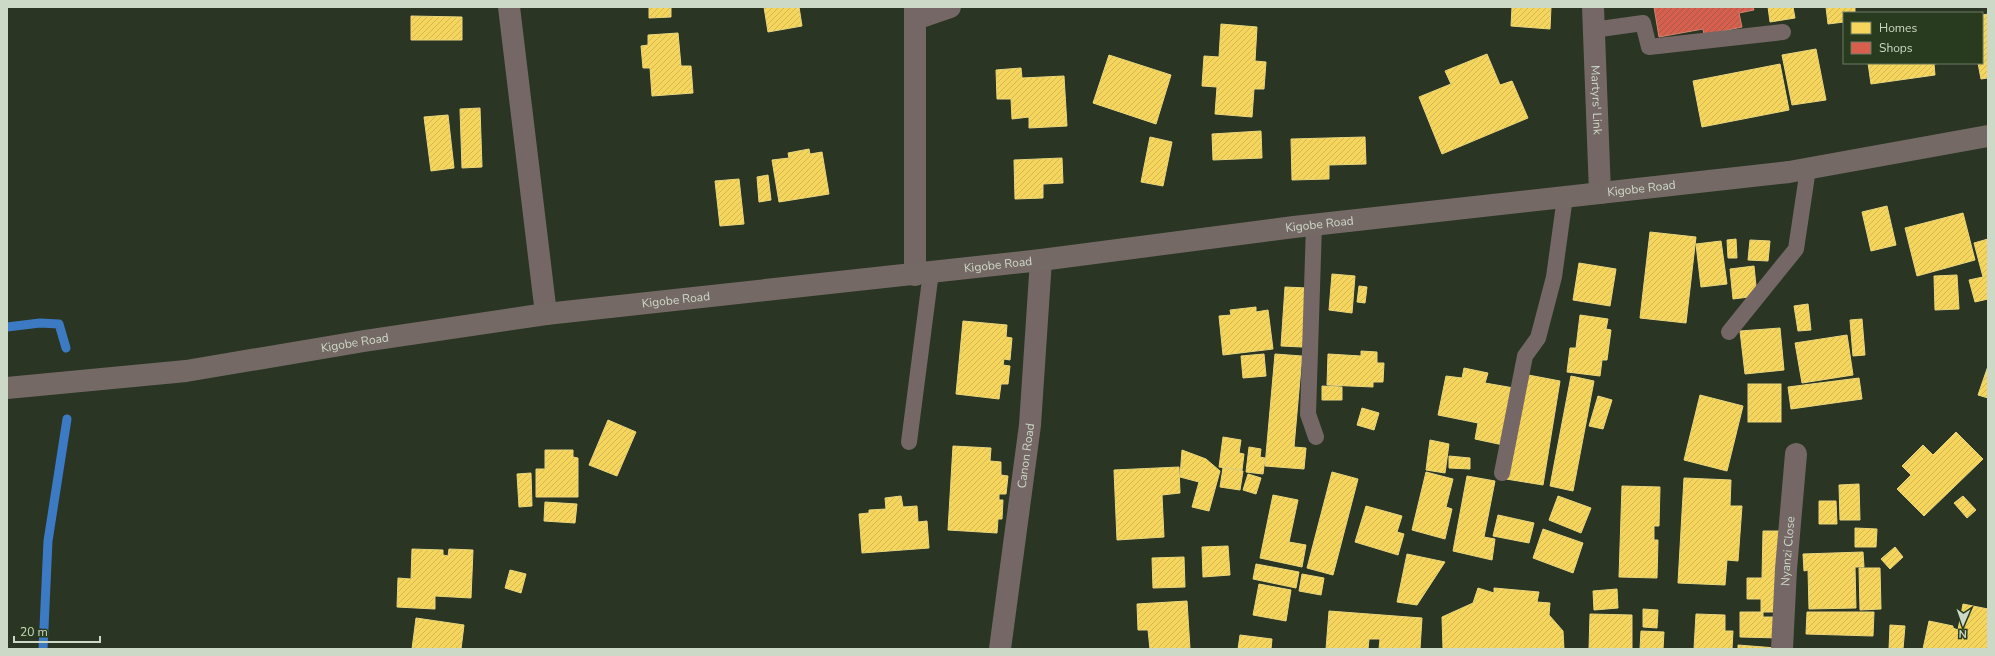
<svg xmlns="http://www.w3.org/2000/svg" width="1995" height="656" font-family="'Nunito Sans',sans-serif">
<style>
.homes{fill:url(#homes-hatch);stroke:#ead67c}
.shops{fill:url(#shops-hatch);stroke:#d38472}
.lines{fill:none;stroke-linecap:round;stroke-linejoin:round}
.stream{stroke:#3d7ac4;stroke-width:9}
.lane{stroke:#746765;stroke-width:16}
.street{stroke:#746765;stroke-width:22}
.secondary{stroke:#756965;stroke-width:22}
.labels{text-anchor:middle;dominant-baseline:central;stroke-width:4;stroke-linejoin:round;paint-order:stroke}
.street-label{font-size:12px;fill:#cdd9c7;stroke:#283b1e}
</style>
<defs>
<pattern id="homes-hatch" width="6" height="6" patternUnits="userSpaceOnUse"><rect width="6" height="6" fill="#f6d55c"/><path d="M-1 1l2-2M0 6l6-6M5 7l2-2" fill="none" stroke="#d1b756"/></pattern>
<pattern id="shops-hatch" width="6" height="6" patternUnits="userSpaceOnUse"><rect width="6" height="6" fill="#d6604d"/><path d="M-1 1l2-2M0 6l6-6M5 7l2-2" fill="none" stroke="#a85748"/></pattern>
</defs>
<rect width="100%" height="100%" fill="#2a3524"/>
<g class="homes">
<polygon points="649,7 671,7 671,17 649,18"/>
<polygon points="764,7 799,7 802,26 768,32"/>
<polygon points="1512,7 1551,7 1550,29 1511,26"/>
<polygon points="1768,7 1793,7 1795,18 1770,22"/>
<polygon points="1826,7 1855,7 1855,13 1844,13 1844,22 1828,24"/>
<polygon points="1988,14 1988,78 1981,79 1978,63 1982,63 1982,15"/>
<polygon points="411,16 462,17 462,40 411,40"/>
<polygon points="1221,24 1257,27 1255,61 1266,62 1264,89 1254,89 1252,117 1215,114 1217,87 1202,86 1204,56 1219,57"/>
<polygon points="678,33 681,66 691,66 693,93 652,96 650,68 643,68 641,46 648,45 648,35"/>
<polygon points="1816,49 1826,100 1792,105 1782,55"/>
<polygon points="1487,54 1500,85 1512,81 1528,118 1442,154 1419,97 1451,84 1445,71"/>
<polygon points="1109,55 1171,75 1156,124 1093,103"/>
<polygon points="1868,63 1941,63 1934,64 1935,75 1871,84"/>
<polygon points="1780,64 1789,110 1702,127 1693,81"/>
<polygon points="1021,68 1022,78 1064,76 1067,126 1029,128 1029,117 1012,119 1011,99 997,99 996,70"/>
<polygon points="480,108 482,167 462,168 460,109"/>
<polygon points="448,115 454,168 431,171 424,117"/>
<polygon points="1261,131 1262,158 1213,160 1212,134"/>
<polygon points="1150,137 1172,142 1163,186 1141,182"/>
<polygon points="1365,137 1366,164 1329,165 1329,179 1292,180 1291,139"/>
<polygon points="809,149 810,154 822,152 829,194 779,202 772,160 789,158 788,153"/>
<polygon points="1062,158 1063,183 1043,184 1043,198 1015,199 1014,160"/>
<polygon points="768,175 771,200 759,202 757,177"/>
<polygon points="739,179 744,224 720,226 715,181"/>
<polygon points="1887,206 1896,245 1871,251 1862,212"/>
<polygon points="1963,213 1975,260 1917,276 1905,228"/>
<polygon points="1650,232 1696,237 1686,323 1640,318"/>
<polygon points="1736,239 1737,258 1728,258 1727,240"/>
<polygon points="1988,239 1988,299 1975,302 1969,280 1983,277 1974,243"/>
<polygon points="1750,240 1770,241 1768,261 1748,260"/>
<polygon points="1721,241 1727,284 1701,287 1696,244"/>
<polygon points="1579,263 1616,269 1610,306 1573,300"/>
<polygon points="1754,266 1757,296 1733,299 1730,269"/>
<polygon points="1332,274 1355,276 1352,313 1329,310"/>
<polygon points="1957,275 1959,309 1935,310 1934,276"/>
<polygon points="1359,286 1367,287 1365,303 1357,302"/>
<polygon points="1285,287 1307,288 1302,347 1281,346"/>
<polygon points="1808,304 1811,330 1798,331 1794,306"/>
<polygon points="1256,307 1256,312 1268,310 1273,349 1223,355 1219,316 1231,315 1230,310"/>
<polygon points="1580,315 1608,319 1606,329 1611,330 1607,360 1602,360 1600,376 1567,372 1570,348 1576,348"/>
<polygon points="1862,319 1865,355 1853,356 1850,320"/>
<polygon points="963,321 1007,325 1006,337 1012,338 1010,360 1004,359 1003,365 1010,366 1008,384 1001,384 999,399 956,394"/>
<polygon points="1780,328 1784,370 1745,374 1740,331"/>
<polygon points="1847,335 1853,375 1802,383 1795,343"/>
<polygon points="1361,351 1377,352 1377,363 1384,363 1383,382 1373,382 1373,387 1327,385 1328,354 1361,356"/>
<polygon points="1264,354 1266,376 1243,378 1241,356"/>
<polygon points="1275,354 1302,356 1294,447 1306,448 1304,469 1265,466"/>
<polygon points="1988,366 1988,398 1978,395"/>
<polygon points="1464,368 1488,373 1485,383 1514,388 1503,445 1475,439 1478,423 1438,415 1446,376 1462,378"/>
<polygon points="1523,374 1560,381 1543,485 1506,479"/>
<polygon points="1571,376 1594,381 1573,491 1550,486"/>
<polygon points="1859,378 1862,399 1791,409 1788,387"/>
<rect x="1748" y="384" width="33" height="38"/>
<polygon points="1322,386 1342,387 1342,400 1322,400"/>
<polygon points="1700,395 1743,406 1727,471 1684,460"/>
<polygon points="1598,396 1612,400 1603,429 1589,426"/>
<polygon points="1362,408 1379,413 1374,430 1357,425"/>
<polygon points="608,420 636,432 617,476 589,465"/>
<polygon points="1956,432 1983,459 1924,516 1897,489 1911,475 1902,466 1923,445 1933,455"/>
<polygon points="1223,437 1241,440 1239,453 1244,454 1242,470 1219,467"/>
<polygon points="1430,440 1449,444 1445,473 1426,470"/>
<polygon points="953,446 991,448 990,461 1001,462 1001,475 1008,476 1006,494 999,494 999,500 1003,500 1002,519 998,519 997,533 948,530"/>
<polygon points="1249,447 1261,449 1260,457 1265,458 1263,474 1246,472"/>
<polygon points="545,450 573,450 573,457 578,458 578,497 536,497 536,469 545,469"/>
<polygon points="1182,450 1206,459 1220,471 1209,511 1192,507 1199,482 1180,477"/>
<polygon points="1449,456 1470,458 1470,469 1449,468"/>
<polygon points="1179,467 1180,493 1162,495 1164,537 1117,540 1114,470"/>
<polygon points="1223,468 1243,471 1240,490 1220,487"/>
<polygon points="1332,472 1358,479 1333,575 1307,568"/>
<polygon points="1426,472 1453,479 1446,507 1452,509 1445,539 1412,530"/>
<polygon points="531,473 532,506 519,507 517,474"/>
<polygon points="1248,474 1261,478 1256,494 1243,490"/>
<polygon points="1467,476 1495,481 1484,537 1495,539 1492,560 1453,551"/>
<polygon points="1684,478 1731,480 1730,506 1742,506 1738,561 1727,560 1725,585 1678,583"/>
<polygon points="1859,484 1860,520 1840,520 1839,485"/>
<polygon points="1622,486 1660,487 1659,526 1654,526 1654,540 1658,540 1657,578 1619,577"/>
<polygon points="1273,495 1298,500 1289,542 1306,545 1302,567 1260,558"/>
<polygon points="901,496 903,507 917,506 918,522 927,521 929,548 862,553 859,514 869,513 869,510 886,509 885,498"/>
<polygon points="1558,496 1591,508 1581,533 1549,520"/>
<polygon points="1963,496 1976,510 1967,518 1954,503"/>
<polygon points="1819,501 1836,501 1837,524 1819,524"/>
<polygon points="545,502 577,504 575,523 544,521"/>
<polygon points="1366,506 1402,516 1397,532 1404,534 1398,555 1355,542"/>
<polygon points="1498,515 1534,523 1529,543 1493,536"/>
<polygon points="1855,528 1877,529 1876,547 1855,547"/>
<polygon points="1543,529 1583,543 1573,573 1533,558"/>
<polygon points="1763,531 1782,531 1780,612 1761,612 1761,599 1747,599 1747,578 1762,578"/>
<polygon points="1228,546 1230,575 1203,577 1202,547"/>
<polygon points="1895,547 1903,557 1890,569 1881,559"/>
<polygon points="412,549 443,550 443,555 448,556 449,549 473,550 471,598 435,596 435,609 397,607 398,578 411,579"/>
<polygon points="1863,552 1864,567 1855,567 1856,608 1809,609 1808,570 1804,571 1803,554"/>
<polygon points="1407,554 1445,562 1417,605 1397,602"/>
<polygon points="1184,557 1185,587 1153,588 1152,558"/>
<polygon points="1256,564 1299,572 1296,588 1253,579"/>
<polygon points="1859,568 1880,568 1881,609 1860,610"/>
<polygon points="510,570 526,574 521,593 505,588"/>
<polygon points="1302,574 1324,578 1321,595 1299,591"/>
<polygon points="1259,584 1291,590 1286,621 1253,615"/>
<polygon points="1478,588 1494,593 1494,588 1539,592 1537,602 1550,603 1549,615 1563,631 1564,649 1443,649 1442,617 1473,603"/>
<polygon points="1617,589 1618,608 1594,610 1593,591"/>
<polygon points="1187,601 1190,649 1150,649 1148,630 1138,630 1137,604"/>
<polygon points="1963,604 1988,609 1988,649 1923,649 1929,621 1953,626 1953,628 1958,630"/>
<polygon points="1643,609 1658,610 1657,628 1643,627"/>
<polygon points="1329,611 1422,618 1420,649 1379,649 1380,639 1369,639 1368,649 1326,649"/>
<polygon points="1740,612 1763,612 1763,617 1780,617 1780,638 1740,637"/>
<polygon points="1807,612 1874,612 1873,636 1806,634"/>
<polygon points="1590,614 1632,615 1632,649 1589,649"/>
<polygon points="1696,614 1725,615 1725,631 1733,631 1732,649 1694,649"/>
<polygon points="416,618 464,625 461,649 412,649"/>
<polygon points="1890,625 1905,626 1903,649 1889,649"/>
<polygon points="1641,631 1664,632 1663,649 1640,649"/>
<polygon points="1240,635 1272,639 1271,649 1238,649"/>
<polygon points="1738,645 1776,648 1776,649 1738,649"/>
</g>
<polygon class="shops" points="1654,7 1753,7 1754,10 1739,13 1742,27 1704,35 1703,29 1659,37"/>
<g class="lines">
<g class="stream">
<polyline points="7,327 40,323 59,324 66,348"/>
<polyline points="43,649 48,541 67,419"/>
</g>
<g class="lane">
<polyline points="1593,30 1643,23 1649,47 1783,32"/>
<polyline points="1314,225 1308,414 1316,437"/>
<polyline points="1729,332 1796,249 1808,169"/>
<polyline points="909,442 931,272"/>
<polyline points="1502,473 1525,356 1538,338 1554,277 1565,197"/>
</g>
<g class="street">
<polyline points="509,7 546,314"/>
<polyline points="915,7 915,275"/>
<path id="s1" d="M1593,7L1600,193"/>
<polyline points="915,19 950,7"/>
<path id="s2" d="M1000,649L1030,425L1041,260"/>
<path id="s3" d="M1782,649L1786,569L1796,454"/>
</g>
<path class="secondary" id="s4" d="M7,388L186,371L364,341L546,314L1041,260L1294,227L1789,172L1988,136"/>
</g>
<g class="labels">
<g class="street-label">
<text stroke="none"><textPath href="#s1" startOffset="93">Martyrs' Link</textPath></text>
<text stroke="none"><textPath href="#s4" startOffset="1647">Kigobe Road</textPath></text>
<text stroke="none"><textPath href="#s4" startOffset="1323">Kigobe Road</textPath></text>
<text stroke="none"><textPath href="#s4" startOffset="999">Kigobe Road</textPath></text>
<text stroke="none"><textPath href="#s4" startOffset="675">Kigobe Road</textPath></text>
<text stroke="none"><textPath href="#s4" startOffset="351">Kigobe Road</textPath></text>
<text stroke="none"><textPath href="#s2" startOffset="195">Canon Road</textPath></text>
<text stroke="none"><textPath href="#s3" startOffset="98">Nyanzi Close</textPath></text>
</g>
</g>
<rect width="1995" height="656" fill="none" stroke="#cdd9c7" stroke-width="16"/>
<rect x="1843" y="12" width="140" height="52" fill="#283b1e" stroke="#6a7a62"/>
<rect x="1851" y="22" width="20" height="12" fill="#f6d55c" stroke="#6a7a62"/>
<text x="1879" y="32" font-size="12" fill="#cdd9c7">Homes</text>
<rect x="1851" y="42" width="20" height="12" fill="#d6604d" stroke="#6a7a62"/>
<text x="1879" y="52" font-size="12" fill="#cdd9c7">Shops</text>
<g transform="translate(1963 624) rotate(182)" stroke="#283b1e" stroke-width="3" paint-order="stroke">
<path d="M0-3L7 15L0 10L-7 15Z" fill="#cdd9c7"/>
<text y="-6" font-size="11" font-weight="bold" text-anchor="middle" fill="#cdd9c7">N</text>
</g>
<path d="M14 636v6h86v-6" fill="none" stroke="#cdd9c7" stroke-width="2"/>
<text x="20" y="636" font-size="12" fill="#cdd9c7" stroke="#283b1e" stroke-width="3" paint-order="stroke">20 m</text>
</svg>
